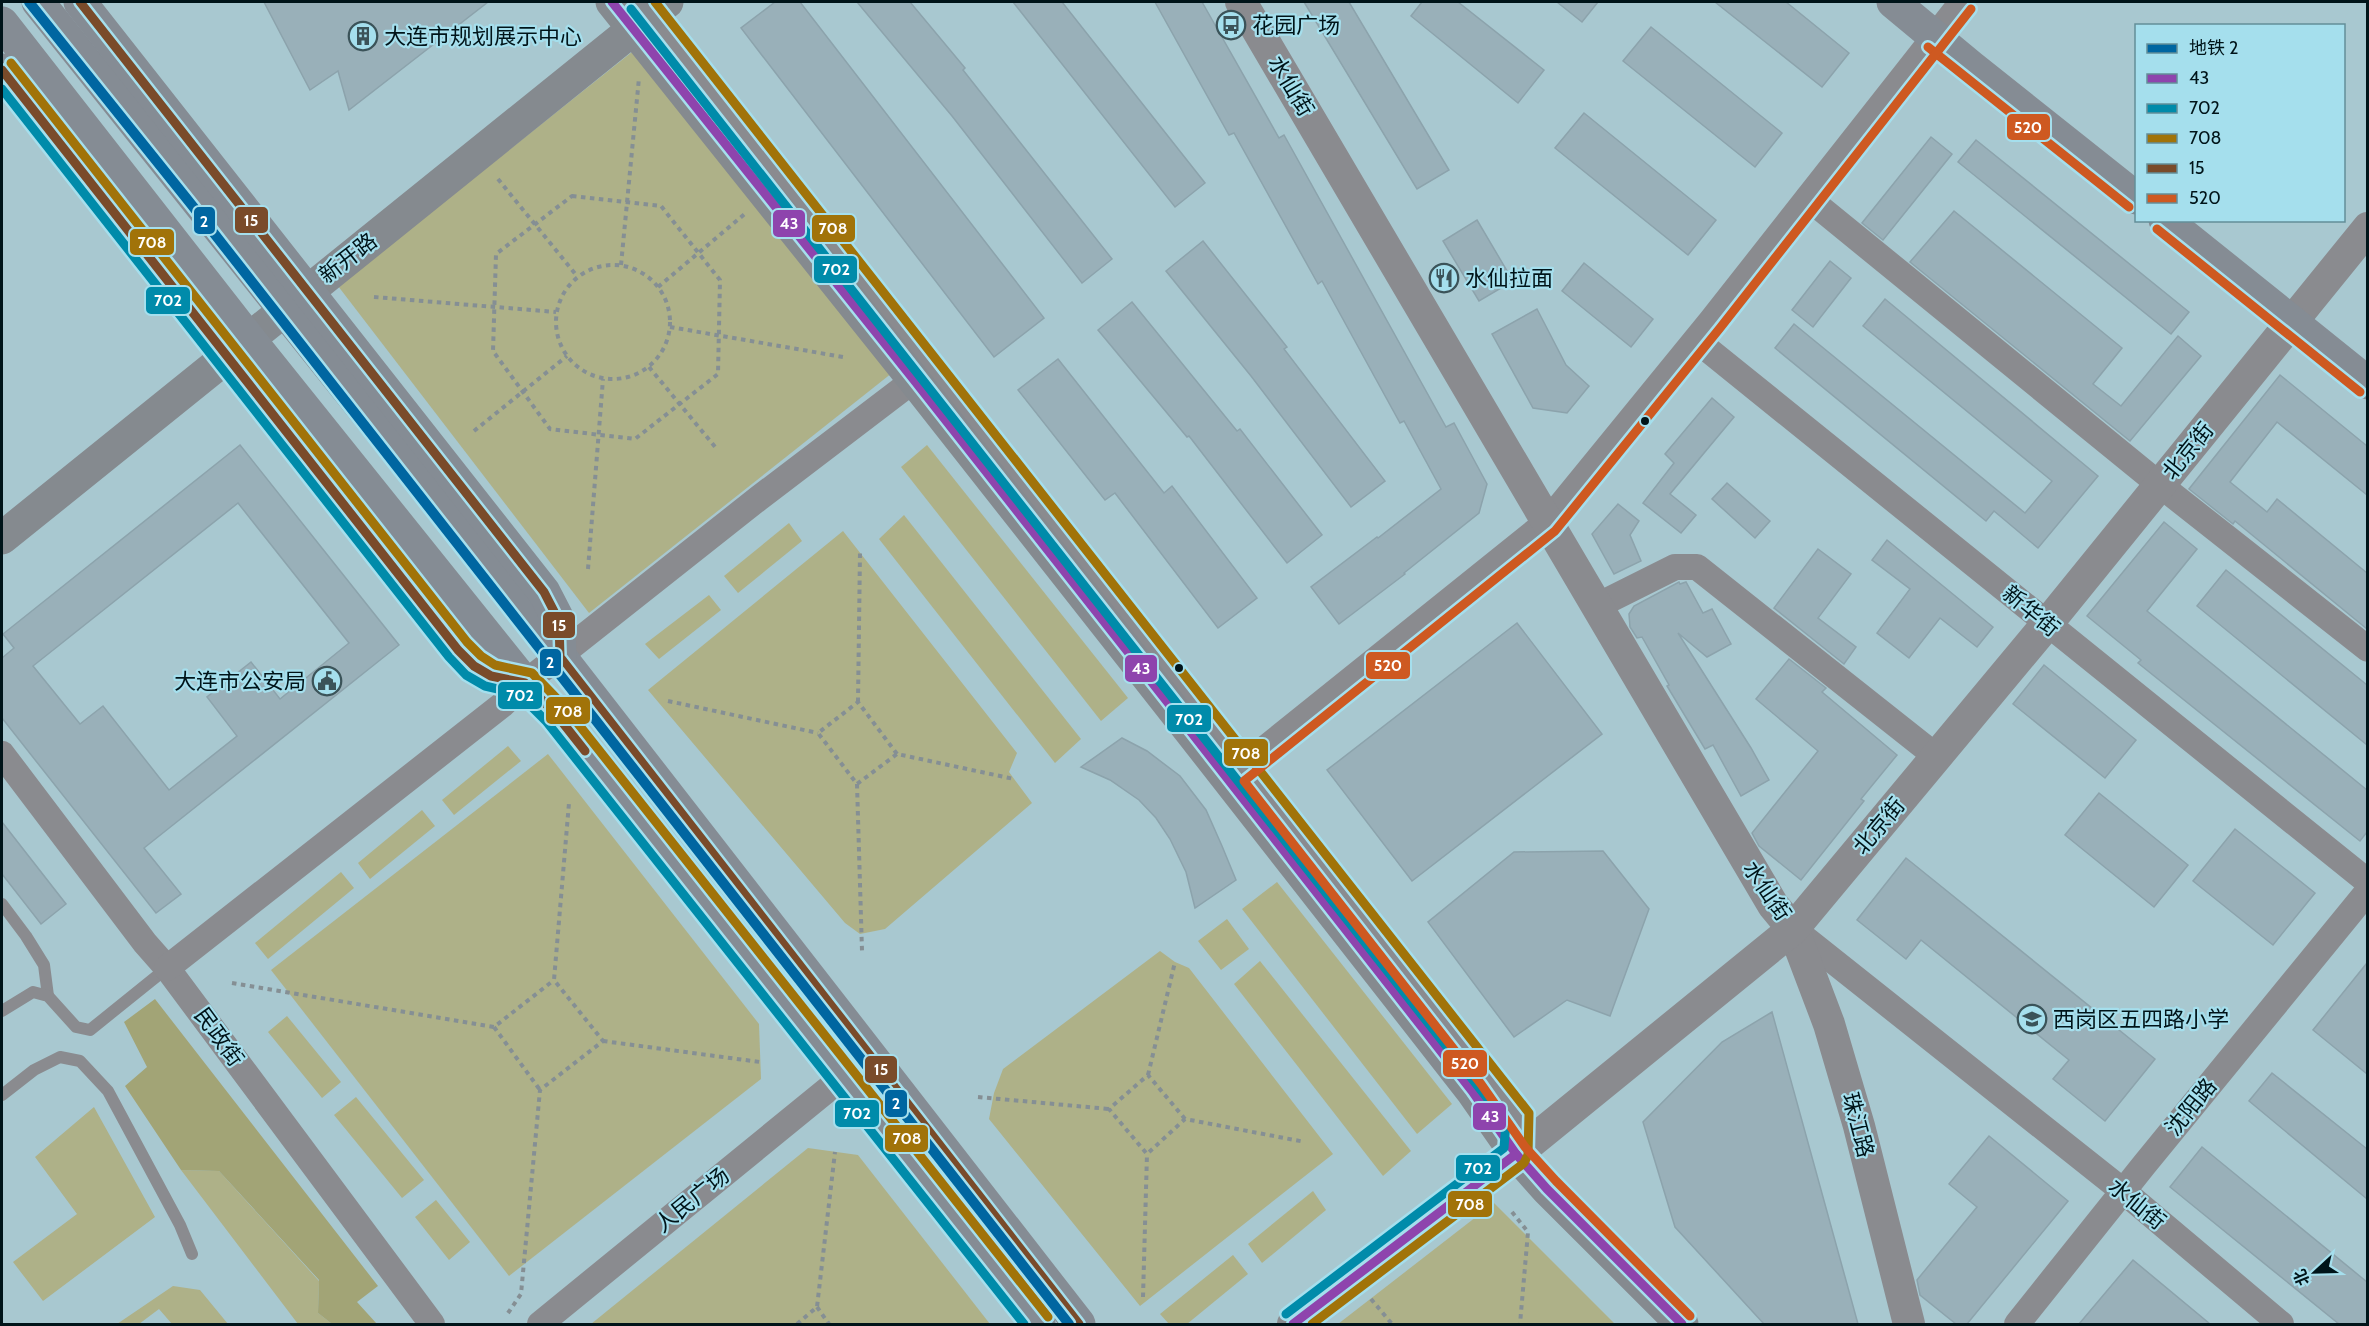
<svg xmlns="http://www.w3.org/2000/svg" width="2369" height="1326" font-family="Cabin,'Noto Sans SC',sans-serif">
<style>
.green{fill:#aeb188}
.forest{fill:#a2a476}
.building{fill:#99b0b9;stroke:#8ca3ac;stroke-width:1.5;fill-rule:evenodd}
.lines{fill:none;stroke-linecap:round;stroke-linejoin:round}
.path{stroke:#858f94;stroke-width:4;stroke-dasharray:4.5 4.5;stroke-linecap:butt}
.service{stroke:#8a8b8f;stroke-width:12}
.minor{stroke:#8a8b8f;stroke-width:26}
.tertiary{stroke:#8a8b8f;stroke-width:32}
.secondary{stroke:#858a8f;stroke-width:33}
.primary{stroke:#858c94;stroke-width:33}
.bus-1-casing{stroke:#a5dfed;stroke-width:14}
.bus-2-casing{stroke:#a5dfed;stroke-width:14}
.bus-3-casing{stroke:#a5dfed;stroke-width:14}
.bus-4-casing{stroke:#a5dfed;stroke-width:14}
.bus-5-casing{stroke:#a5dfed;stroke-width:14}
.bus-1{stroke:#8e44ad;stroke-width:9}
.bus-2{stroke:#008baa;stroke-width:9}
.bus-3{stroke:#a17309;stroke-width:9}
.bus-4{stroke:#7a4b2a;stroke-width:9}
.bus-5{stroke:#ce5921;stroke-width:9}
.metro-1-casing{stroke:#a5dfed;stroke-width:15}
.metro-1{stroke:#0066a1;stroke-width:10}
.bus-dot{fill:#001419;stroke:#a5dfed;stroke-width:2}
.labels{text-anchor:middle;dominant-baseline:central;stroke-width:4.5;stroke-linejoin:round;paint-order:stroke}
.poi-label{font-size:22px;fill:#001419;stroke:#a5dfed;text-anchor:start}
.street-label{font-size:22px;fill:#001419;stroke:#a5dfed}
.line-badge{stroke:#a5dfed;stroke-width:2}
.badge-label{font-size:16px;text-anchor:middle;font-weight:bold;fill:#fff}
</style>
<rect width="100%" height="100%" fill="#a8c8d0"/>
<g class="green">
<polygon points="637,48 892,373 589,613 338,286"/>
<polygon points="927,445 1128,698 1101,721 901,467"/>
<polygon points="904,515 1081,739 1055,763 879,539"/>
<polygon points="789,523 802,541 738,593 724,576"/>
<polygon points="843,531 1017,753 1009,772 1032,803 885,929 860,934 845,923 648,690"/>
<polygon points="709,595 721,610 659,659 645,644"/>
<polygon points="508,746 521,761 454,815 442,800"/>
<polygon points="548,754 759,1024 761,1079 509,1276 271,970"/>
<polygon points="422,810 435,826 370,879 358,863"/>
<polygon points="341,872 354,888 268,959 255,943"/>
<polygon points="1277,882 1452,1104 1417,1134 1242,909"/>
<polygon points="1227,919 1249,949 1221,970 1198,941"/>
<polygon points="1160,951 1175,962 1189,968 1333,1154 1140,1306 989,1119 994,1093 1003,1069"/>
<polygon points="1260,961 1411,1151 1383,1176 1234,984"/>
<polygon points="287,1016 341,1082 322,1098 268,1032"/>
<polygon points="356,1097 424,1180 402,1198 334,1115"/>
<polygon points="94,1107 155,1217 43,1301 13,1262 77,1214 35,1157"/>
<polygon points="808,1148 858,1155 990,1324 591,1324"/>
<polygon points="181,1170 219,1171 319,1281 318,1313 332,1324 298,1324"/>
<polygon points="1313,1191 1326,1210 1262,1263 1248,1244"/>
<polygon points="436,1200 470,1242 449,1260 415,1217"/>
<polygon points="1494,1203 1615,1324 1338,1324"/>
<polygon points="1233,1255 1248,1274 1187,1324 1169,1324 1160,1314"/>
<polygon points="173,1286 200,1290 228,1324 172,1324 159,1309 139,1324 117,1324"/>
</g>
<polygon class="forest" points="155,999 378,1286 357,1302 377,1324 332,1324 318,1313 319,1280 219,1171 181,1170 125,1086 147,1067 124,1022"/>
<g class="building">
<polygon points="264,2 488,2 349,110 338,71 310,90"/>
<polygon points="775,2 800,2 1044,318 994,357 741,28"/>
<polygon points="857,2 910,2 965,68 963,70 1112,259 1082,283 952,116"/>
<polygon points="1013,2 1062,2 1205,183 1175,207"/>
<polygon points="1155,2 1202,2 1279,138 1284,135 1446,427 1454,423 1487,484 1479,513 1404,573 1405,574 1339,624 1311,587 1377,537 1378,538 1441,489 1404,421 1400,423 1322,281 1318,284 1234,133 1229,135"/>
<polygon points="1304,2 1349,2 1449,170 1417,189"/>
<polygon points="1422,2 1458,2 1544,70 1518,103 1411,16"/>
<polygon points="1557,2 1598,2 1582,22"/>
<polygon points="1715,2 1786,2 1849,53 1822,87"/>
<polygon points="1651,27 1782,133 1755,167 1623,61"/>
<polygon points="1584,113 1716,220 1688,255 1555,148"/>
<polygon points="1931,137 1952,154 1883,240 1862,223"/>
<polygon points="1976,140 2189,312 2171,334 1958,162"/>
<polygon points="1954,211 2122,348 2093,384 2121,406 2178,336 2201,356 2130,441 1910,262"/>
<polygon points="1477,220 1513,281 1479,301 1443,241"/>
<polygon points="1203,241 1287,347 1284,349 1385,481 1351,507 1251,376 1166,271"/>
<polygon points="1830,261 1851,278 1813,327 1792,310"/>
<polygon points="1584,263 1653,319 1631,347 1562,291"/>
<polygon points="1885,299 2098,476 2038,548 1994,511 1986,521 1775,348 1794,324 2025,513 2052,481 1863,326"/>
<polygon points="1132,302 1237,431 1240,429 1322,535 1287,563 1189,436 1187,437 1098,330"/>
<polygon points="1537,309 1566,365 1589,386 1567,413 1533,408 1492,334"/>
<polygon points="1058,359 1164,493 1172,486 1257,598 1218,628 1115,493 1105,500 1018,390"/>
<polygon points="2280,375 2367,446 2367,495 2277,422 2230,482 2267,512 2277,499 2367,573 2367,629 2235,521 2233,524 2189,489"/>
<polygon points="1712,398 1734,417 1670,494 1696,515 1681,533 1643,503 1674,463 1665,454"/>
<path d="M240,445L399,645L144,848L181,894L156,913L2,718V658L14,648L3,634ZM238,503L349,643L280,699L251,662L207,697L237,736L169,790L103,706L80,724L33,666Z"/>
<polygon points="1727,483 1770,521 1755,538 1712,499"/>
<polygon points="1618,504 1639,521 1630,535 1641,561 1614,574 1592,534"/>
<polygon points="2164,522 2197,549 2147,611 2367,790 2367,832 2360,841 2138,663 2141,660 2087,616"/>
<polygon points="1887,540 1993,627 1977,647 1940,618 1909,658 1877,633 1910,589 1872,560"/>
<polygon points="1818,549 1851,574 1818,618 1856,647 1844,664 1774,608"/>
<polygon points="2226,570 2367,685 2367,745 2197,606"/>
<polygon points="1679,582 1680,584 1686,582 1703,613 1712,609 1731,644 1707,657 1678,633 1751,748 1769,780 1741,796 1713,745 1705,749 1667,686 1669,685 1642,637 1637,638 1630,627 1629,614 1634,606"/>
<polygon points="1517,623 1602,734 1412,881 1327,770"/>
<polygon points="1789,659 1826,688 1822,692 1897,755 1861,799 1864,801 1801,880 1759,846 1752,833 1818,751 1756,699"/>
<polygon points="2044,665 2136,740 2105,778 2013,704"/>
<polygon points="1122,738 1147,751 1180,776 1206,810 1222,846 1236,880 1195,908 1186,872 1170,839 1156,818 1139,800 1110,780 1081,767"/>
<polygon points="2099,793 2188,865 2154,907 2065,835"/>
<polygon points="2,822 66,904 41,924 2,874"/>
<polygon points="2235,829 2315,893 2273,945 2193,881"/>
<polygon points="1603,851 1649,909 1610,1016 1567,1000 1514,1037 1428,922 1514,852"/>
<polygon points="1906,858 2155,1059 2105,1121 2053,1079 2069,1060 1921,940 1906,959 1857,920"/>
<polygon points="2367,963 2367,1074 2313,1030"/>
<polygon points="1772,1012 1858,1324 1764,1324 1675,1227 1643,1122 1722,1042"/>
<polygon points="2272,1073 2367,1149 2367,1199 2249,1101"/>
<polygon points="1989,1136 2068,1201 1967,1324 1956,1324 1920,1295 1917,1280 1977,1207 1949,1184"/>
<polygon points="2202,1147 2367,1282 2367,1324 2339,1324 2170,1187"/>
<polygon points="2133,1260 2210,1324 2079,1324"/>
</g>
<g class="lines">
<g class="path">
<polyline points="498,179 577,276"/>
<polygon points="572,196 661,206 720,280 718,374 635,439 550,429 493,351 496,254"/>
<circle cx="613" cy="322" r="57"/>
<polyline points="621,265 639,78"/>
<polyline points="658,287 747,212"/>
<polyline points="374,297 556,312"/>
<polyline points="670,327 843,357"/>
<polyline points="649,367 716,448"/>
<polyline points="474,431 567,356"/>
<polyline points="588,569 603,379"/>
<polyline points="668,701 818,733"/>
<polyline points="858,702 860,552"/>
<polyline points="897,754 858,702 818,733 857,784 897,754 1014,779"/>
<polyline points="857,784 862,951"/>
<polyline points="232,983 494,1027 554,980"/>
<polyline points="494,1027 540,1090"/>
<polyline points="603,1041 760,1062"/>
<polyline points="1148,1075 1175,962"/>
<polyline points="978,1097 1109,1109"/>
<polyline points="1185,1119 1148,1075 1109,1109 1147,1154 1185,1119 1305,1142"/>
<polyline points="1512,1212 1528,1232 1520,1324"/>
<polyline points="1143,1297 1147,1154"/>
<polyline points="1371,1299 1392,1324"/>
<polyline points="817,1307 829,1324"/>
<polyline points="508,1313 521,1294 540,1090 603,1041 554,980 569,803"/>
<polyline points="797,1324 817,1307 835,1152"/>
</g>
<g class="service">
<polyline points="640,2 1518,1118 1516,1143"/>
<polyline points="2,904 26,936 44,965 48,996"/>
<polyline points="2,1011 33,992 48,996 76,1027 90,1030 167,968"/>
<polyline points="2,1095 34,1070 60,1057 80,1061 108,1091 180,1225 192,1254"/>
</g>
<g class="minor">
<polyline points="1808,198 2160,485 2368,649"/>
<polyline points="1696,340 2368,882"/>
<polyline points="1597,606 1675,567 1697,567 1937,757"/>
<polyline points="2,754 145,943 167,968 432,1324"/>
<polyline points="1227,779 1547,522 1711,321 1962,2"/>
<polyline points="1793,929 2123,1191 2281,1324"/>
<polyline points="167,968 502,705 525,683 759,498 914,380"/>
<polyline points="540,1324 843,1077"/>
<polyline points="2017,1324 2144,1165 2368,891"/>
</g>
<g class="tertiary">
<polyline points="1241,2 1773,905 1793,929 1829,1024 1859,1126 1909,1324"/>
<polyline points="1293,1324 1487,1178 1793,929 2047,624 2368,228"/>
</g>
<g class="secondary">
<polyline points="612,2 914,380 1191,732 1472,1091 1516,1154 1547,1189 1682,1324"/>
<polyline points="2,538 667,2"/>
</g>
<g class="primary">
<polyline points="38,2 520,605 1079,1324"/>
<polyline points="80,2 544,592 559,621 560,657"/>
<polyline points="1893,2 1970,66 2136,198"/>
<polyline points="2,23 249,339 525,683 555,713 1039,1324"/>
<path d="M2,70L458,650C483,674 491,676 525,683"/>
<polyline points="2165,220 2368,383"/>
</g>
<g class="bus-1-casing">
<g id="bus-1">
<polyline points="612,2 914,380 1191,732 1472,1091 1516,1154 1547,1189 1682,1324"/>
<polyline points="1293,1324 1516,1154"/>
</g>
</g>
<g class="bus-2-casing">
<g id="bus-2">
<polyline points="631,9 1506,1122 1504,1148 1286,1314"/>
<polyline points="2,89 449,657 466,675 485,686 519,694 546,721 1024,1324"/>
</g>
</g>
<g class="bus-3-casing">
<g id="bus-3">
<polyline points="655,2 1529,1113 1528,1155 1524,1163 1312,1324"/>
<polyline points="11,63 467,642 481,656 495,665 532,673 564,706 1048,1317"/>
</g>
</g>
<g class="bus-4-casing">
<g id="bus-4">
<polyline points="80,2 544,592 559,621 560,657 1079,1324"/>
<polyline points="2,70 458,650 474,666 491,676 525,683 555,713 585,751"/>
</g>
</g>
<g class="bus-5-casing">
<g id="bus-5">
<polyline points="1928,47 2129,207"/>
<polyline points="2157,229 2360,392"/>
<polyline points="1690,1316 1556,1181 1525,1147 1481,1084 1244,781 1555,531 1720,328 1971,9"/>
</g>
</g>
<use href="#bus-1" class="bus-1"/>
<use href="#bus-2" class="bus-2"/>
<use href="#bus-3" class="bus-3"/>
<use href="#bus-4" class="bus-4"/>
<use href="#bus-5" class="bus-5"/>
<g class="metro-1-casing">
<polyline id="metro-1" points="29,2 191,204 1069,1324"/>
</g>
<use href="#metro-1" class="metro-1"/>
</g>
<defs>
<g id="bus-ring" transform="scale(1.5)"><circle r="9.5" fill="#a5dfed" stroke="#3b5359" stroke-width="1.5"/><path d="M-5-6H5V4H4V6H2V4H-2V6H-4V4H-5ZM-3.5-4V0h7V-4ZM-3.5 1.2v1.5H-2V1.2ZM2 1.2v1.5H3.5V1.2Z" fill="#3b5359"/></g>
<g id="building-ring" transform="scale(1.5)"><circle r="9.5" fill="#a5dfed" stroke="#3b5359" stroke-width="1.5"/><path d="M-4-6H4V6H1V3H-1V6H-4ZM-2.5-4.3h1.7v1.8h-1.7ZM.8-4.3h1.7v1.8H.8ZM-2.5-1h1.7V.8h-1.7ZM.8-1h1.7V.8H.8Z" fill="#3b5359"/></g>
<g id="restaurant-ring" transform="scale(1.5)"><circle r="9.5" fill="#a5dfed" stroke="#3b5359" stroke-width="1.5"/><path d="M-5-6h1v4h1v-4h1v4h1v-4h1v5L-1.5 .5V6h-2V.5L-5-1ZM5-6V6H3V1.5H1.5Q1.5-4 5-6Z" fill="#3b5359"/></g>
<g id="civic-ring" transform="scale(1.5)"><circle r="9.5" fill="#a5dfed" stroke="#3b5359" stroke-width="1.5"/><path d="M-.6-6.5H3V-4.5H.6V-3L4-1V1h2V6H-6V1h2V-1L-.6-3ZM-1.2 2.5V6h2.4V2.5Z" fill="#3b5359"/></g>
<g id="school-ring" transform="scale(1.5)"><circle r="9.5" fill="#a5dfed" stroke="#3b5359" stroke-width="1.5"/><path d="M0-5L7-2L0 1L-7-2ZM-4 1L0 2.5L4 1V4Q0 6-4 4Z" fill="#3b5359"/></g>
</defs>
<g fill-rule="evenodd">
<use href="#bus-ring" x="1231" y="25"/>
<use href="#building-ring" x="363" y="36"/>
<use href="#restaurant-ring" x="1444" y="278"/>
<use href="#civic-ring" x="327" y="681"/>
<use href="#school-ring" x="2032" y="1019"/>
</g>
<g class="bus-dot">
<circle cx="1645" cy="421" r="5"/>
<circle cx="1179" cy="668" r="5"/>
</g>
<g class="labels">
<g class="poi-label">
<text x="1252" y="25">花园广场</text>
<text x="384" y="36">大连市规划展示中心</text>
<text x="1465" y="278">水仙拉面</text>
<text x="306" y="681" text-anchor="end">大连市公安局</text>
<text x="2053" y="1019">西岗区五四路小学</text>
</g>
<g class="street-label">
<text transform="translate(1291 86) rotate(59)">水仙街</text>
<text transform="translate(348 258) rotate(-38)">新开路</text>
<text transform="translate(2188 451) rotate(-51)">北京街</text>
<text transform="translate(2031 611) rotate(39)">新华街</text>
<text transform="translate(1879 826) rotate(-50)">北京街</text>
<text transform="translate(1767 891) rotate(56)">水仙街</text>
<text transform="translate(219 1037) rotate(54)">民政街</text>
<text transform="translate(2191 1107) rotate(-51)">沈阳路</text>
<text transform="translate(1858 1125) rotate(75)">珠江路</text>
<text transform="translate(692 1200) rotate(-39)">人民广场</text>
<text transform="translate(2137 1204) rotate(39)">水仙街</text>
</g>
</g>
<g class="line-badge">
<rect x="2006" y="113" width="45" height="28" rx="6" fill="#ce5921"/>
<rect x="234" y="206" width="35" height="28" rx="6" fill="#7a4b2a"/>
<rect x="193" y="206" width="23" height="29" rx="6" fill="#0066a1"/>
<rect x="772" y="209" width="34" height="29" rx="6" fill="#8e44ad"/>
<rect x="811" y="214" width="45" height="29" rx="6" fill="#a17309"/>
<rect x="129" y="228" width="46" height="28" rx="6" fill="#a17309"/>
<rect x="813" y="255" width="45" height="29" rx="6" fill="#008baa"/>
<rect x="145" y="286" width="46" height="29" rx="6" fill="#008baa"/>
<rect x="542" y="611" width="34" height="28" rx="6" fill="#7a4b2a"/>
<rect x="539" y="648" width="23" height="29" rx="6" fill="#0066a1"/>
<rect x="1365" y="651" width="46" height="29" rx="6" fill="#ce5921"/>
<rect x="1124" y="654" width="34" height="29" rx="6" fill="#8e44ad"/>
<rect x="497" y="681" width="46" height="29" rx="6" fill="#008baa"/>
<rect x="545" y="696" width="46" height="29" rx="6" fill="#a17309"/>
<rect x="1166" y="704" width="46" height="29" rx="6" fill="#008baa"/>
<rect x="1223" y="738" width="46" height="29" rx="6" fill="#a17309"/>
<rect x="1442" y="1049" width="46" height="29" rx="6" fill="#ce5921"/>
<rect x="864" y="1055" width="34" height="29" rx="6" fill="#7a4b2a"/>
<rect x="884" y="1089" width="24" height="29" rx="6" fill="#0066a1"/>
<rect x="834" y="1099" width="46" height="29" rx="6" fill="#008baa"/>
<rect x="1472" y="1102" width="35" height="29" rx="6" fill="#8e44ad"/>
<rect x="884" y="1124" width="45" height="29" rx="6" fill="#a17309"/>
<rect x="1455" y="1154" width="46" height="28" rx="6" fill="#008baa"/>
<rect x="1447" y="1190" width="46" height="28" rx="6" fill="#a17309"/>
</g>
<g class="badge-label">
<text x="2028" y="133">520</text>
<text x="251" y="226">15</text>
<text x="204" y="227">2</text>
<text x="789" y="229">43</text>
<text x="833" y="234">708</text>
<text x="152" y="248">708</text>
<text x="836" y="275">702</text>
<text x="168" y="306">702</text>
<text x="559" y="631">15</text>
<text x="550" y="668">2</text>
<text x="1388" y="671">520</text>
<text x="1141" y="674">43</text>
<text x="520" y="701">702</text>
<text x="568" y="717">708</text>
<text x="1189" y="725">702</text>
<text x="1246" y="759">708</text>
<text x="1465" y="1069">520</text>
<text x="881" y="1075">15</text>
<text x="896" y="1109">2</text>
<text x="857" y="1119">702</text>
<text x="1490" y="1122">43</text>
<text x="907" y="1144">708</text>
<text x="1478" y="1174">702</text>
<text x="1470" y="1210">708</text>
</g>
<rect width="2369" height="1326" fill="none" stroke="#001419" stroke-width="6"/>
<rect x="2135" y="24" width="210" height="198" fill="#a5dfed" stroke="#638e98" stroke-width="1.5"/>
<rect x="2147" y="44" width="30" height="9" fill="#0066a1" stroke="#638e98" stroke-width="1.5"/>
<text x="2189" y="54" font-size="18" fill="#001419">地铁 2</text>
<rect x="2147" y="74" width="30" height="9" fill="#8e44ad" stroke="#638e98" stroke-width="1.5"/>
<text x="2189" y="84" font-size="18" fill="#001419">43</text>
<rect x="2147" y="104" width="30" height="9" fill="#008baa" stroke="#638e98" stroke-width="1.5"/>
<text x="2189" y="114" font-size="18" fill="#001419">702</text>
<rect x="2147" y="134" width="30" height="9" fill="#a17309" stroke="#638e98" stroke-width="1.5"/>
<text x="2189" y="144" font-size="18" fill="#001419">708</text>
<rect x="2147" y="164" width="30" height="9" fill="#7a4b2a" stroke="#638e98" stroke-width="1.5"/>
<text x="2189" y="174" font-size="18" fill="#001419">15</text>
<rect x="2147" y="194" width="30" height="9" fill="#ce5921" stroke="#638e98" stroke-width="1.5"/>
<text x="2189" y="204" font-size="18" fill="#001419">520</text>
<g transform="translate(2315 1272) rotate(248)" stroke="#a5dfed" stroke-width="4.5" paint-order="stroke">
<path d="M0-4.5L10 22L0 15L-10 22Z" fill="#001419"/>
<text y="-9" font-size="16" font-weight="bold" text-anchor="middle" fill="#001419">北</text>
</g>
</svg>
